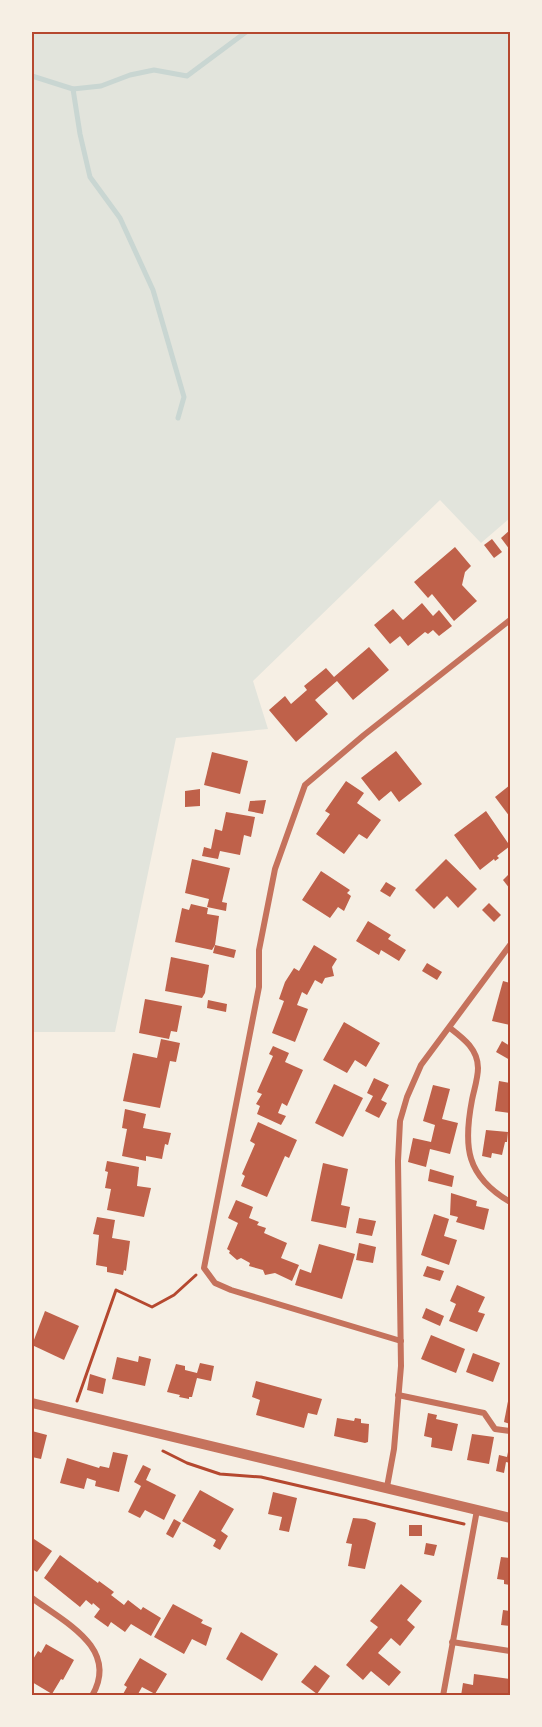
<svg xmlns="http://www.w3.org/2000/svg" width="542" height="1727" font-family="'Space Grotesk',sans-serif">
<style>
.green{fill:#e2e4dc}
.lines{fill:none;stroke-linecap:round;stroke-linejoin:round}
.stream{stroke:#c9d6d2;stroke-width:5}
.building{fill:#bf614a}
.path{stroke:#b5482f;stroke-width:3}
.minor{stroke:#c5725c;stroke-width:6}
.tertiary{stroke:#c5725c;stroke-width:10}
.neatline{fill:none;stroke:#b5482f;stroke-width:2}
</style>
<rect width="100%" height="100%" fill="#f6efe4"/>
<polygon class="green" points="32,32 510,32 510,518 481,543 440,500 253,681 268,729 176,738 115,1032 32,1032"/>
<g class="lines">
<g class="stream">
<polyline points="32,76 73,89 101,86 130,75 154,70 187,76 246,32"/>
<polyline points="73,89 80,134 90,177 120,218 153,290 184,397 178,418"/>
</g>
</g>
<g class="building">
<polygon points="510,530 510,550 501,538"/>
<polygon points="492,539 502,552 494,558 484,545"/>
<polygon points="455,547 471,566 465,572 462,585 477,601 454,621 432,594 428,598 414,582"/>
<polygon points="422,603 433,616 439,610 452,626 439,636 433,630 428,634 425,632 408,646 400,636 390,644 374,625 393,609 403,620"/>
<polygon points="369,647 389,670 353,700 337,681 315,700 328,714 296,742 269,710 285,696 291,704 307,690 304,686 326,668 334,677"/>
<polygon points="396,751 422,784 399,802 391,791 379,801 361,778"/>
<polygon points="212,752 248,761 240,794 204,785"/>
<polygon points="346,781 364,793 357,803 381,820 367,839 359,834 344,854 316,834 330,814 325,811"/>
<polygon points="510,785 510,817 495,797"/>
<polygon points="200,789 200,806 185,807 185,791"/>
<polygon points="266,800 263,814 248,811 250,801"/>
<polygon points="486,811 510,846 497,856 499,858 495,861 494,859 480,870 454,835"/>
<polygon points="226,812 255,817 251,837 244,835 240,855 220,851 218,859 202,856 204,847 211,849 215,829 222,831"/>
<polygon points="192,859 230,868 222,902 227,903 226,911 207,907 209,899 185,893"/>
<polygon points="446,859 477,889 458,908 447,896 434,909 415,890"/>
<polygon points="321,871 350,890 347,893 351,896 344,911 338,907 330,918 302,900"/>
<polygon points="510,873 510,889 503,880"/>
<polygon points="386,882 396,888 390,897 380,891"/>
<polygon points="489,903 501,915 494,922 482,910"/>
<polygon points="191,904 208,908 207,914 219,916 215,945 212,950 175,942 182,908 189,910"/>
<polygon points="368,921 391,935 388,939 406,950 399,961 381,950 379,955 356,941"/>
<polygon points="215,945 236,950 234,958 213,953"/>
<polygon points="314,945 337,959 332,967 334,976 325,978 322,984 315,980 307,995 302,992 297,1005 308,1009 295,1042 272,1033 284,1001 279,999 285,982 294,968 299,971"/>
<polygon points="171,957 209,965 205,993 202,998 165,991"/>
<polygon points="427,963 442,972 437,980 422,971"/>
<polygon points="503,981 510,983 510,1025 492,1021"/>
<polygon points="145,999 182,1006 177,1032 171,1031 169,1039 139,1033"/>
<polygon points="208,1000 227,1004 226,1012 207,1008"/>
<polygon points="344,1022 380,1043 366,1067 355,1060 347,1073 323,1060"/>
<polygon points="161,1039 180,1043 176,1062 170,1061 160,1108 123,1101 133,1053 157,1058"/>
<polygon points="502,1041 510,1046 510,1060 496,1052"/>
<polygon points="273,1046 289,1053 285,1062 303,1070 287,1106 282,1103 278,1113 286,1116 281,1125 257,1114 260,1106 256,1104 262,1094 257,1092 273,1056 269,1054"/>
<polygon points="374,1078 389,1085 381,1100 387,1103 379,1118 365,1111 373,1096 367,1093"/>
<polygon points="499,1081 510,1083 510,1113 495,1111"/>
<polygon points="334,1084 363,1098 343,1137 315,1123"/>
<polygon points="433,1085 450,1089 442,1119 458,1123 450,1154 430,1149 426,1167 408,1162 413,1138 431,1142 435,1125 423,1121"/>
<polygon points="125,1109 146,1114 143,1128 171,1133 168,1145 165,1144 162,1159 146,1156 146,1161 122,1156 127,1129 122,1128"/>
<polygon points="258,1122 297,1140 289,1158 285,1156 267,1197 241,1186 245,1176 242,1174 255,1144 250,1141"/>
<polygon points="486,1130 508,1132 507,1142 505,1142 502,1155 492,1153 491,1158 482,1156"/>
<polygon points="107,1161 139,1167 137,1186 151,1188 144,1217 107,1210 111,1189 105,1188 108,1172 105,1171"/>
<polygon points="323,1163 348,1169 341,1205 350,1207 346,1228 311,1221"/>
<polygon points="430,1169 454,1176 452,1187 428,1181"/>
<polygon points="451,1193 477,1201 476,1206 489,1209 484,1230 456,1222 458,1217 450,1215"/>
<polygon points="236,1200 253,1207 249,1218 259,1222 257,1225 266,1228 264,1233 287,1243 281,1258 299,1265 292,1281 275,1273 265,1275 263,1270 249,1266 250,1263 241,1258 237,1260 229,1253 230,1251 227,1249 238,1223 228,1218"/>
<polygon points="434,1214 449,1219 444,1236 457,1240 449,1265 421,1255"/>
<polygon points="97,1217 115,1220 112,1238 130,1241 126,1271 124,1270 123,1275 107,1272 107,1267 96,1265 99,1235 93,1234"/>
<polygon points="359,1218 376,1221 372,1236 356,1233"/>
<polygon points="359,1243 376,1247 373,1263 356,1260"/>
<polygon points="319,1244 355,1254 342,1299 295,1285 300,1269 311,1273"/>
<polygon points="427,1266 444,1271 440,1281 423,1276"/>
<polygon points="457,1285 485,1297 478,1312 485,1314 477,1332 449,1321 456,1304 450,1301"/>
<polygon points="426,1308 444,1316 440,1326 422,1318"/>
<polygon points="45,1311 79,1326 64,1360 32,1345"/>
<polygon points="431,1335 465,1349 456,1373 421,1359"/>
<polygon points="473,1353 500,1363 493,1382 466,1372"/>
<polygon points="139,1356 151,1359 145,1386 112,1379 117,1357 138,1362"/>
<polygon points="200,1363 214,1366 211,1381 197,1378 192,1397 189,1397 189,1399 179,1397 180,1395 167,1392 176,1364 185,1366 185,1370 197,1373"/>
<polygon points="90,1374 106,1379 103,1394 87,1390"/>
<polygon points="256,1381 322,1399 317,1415 308,1413 304,1428 256,1415 260,1400 252,1397"/>
<polygon points="509,1396 510,1396 510,1424 504,1422"/>
<polygon points="428,1413 437,1415 436,1419 458,1424 452,1451 431,1447 432,1438 424,1436"/>
<polygon points="337,1418 354,1421 355,1418 361,1419 361,1423 369,1424 368,1442 365,1443 334,1436"/>
<polygon points="32,1431 47,1435 41,1459 32,1457"/>
<polygon points="472,1434 494,1437 489,1464 467,1460"/>
<polygon points="509,1447 510,1463 506,1462 504,1473 496,1471 499,1455 507,1457"/>
<polygon points="113,1452 128,1455 119,1492 95,1486 96,1481 87,1478 84,1489 60,1483 67,1458 99,1468 100,1466 109,1468"/>
<polygon points="143,1465 151,1469 146,1480 176,1495 164,1520 145,1510 140,1518 128,1512 141,1486 134,1482"/>
<polygon points="200,1490 234,1509 221,1531 228,1536 220,1550 213,1546 216,1540 182,1521"/>
<polygon points="273,1492 297,1498 289,1532 279,1530 282,1517 268,1514"/>
<polygon points="353,1518 366,1519 376,1523 365,1569 348,1566 352,1544 346,1543"/>
<polygon points="174,1519 181,1523 173,1538 166,1534"/>
<rect x="409" y="1525" width="13" height="11"/>
<polygon points="34,1539 52,1551 37,1572 32,1569 32,1543"/>
<polygon points="426,1543 437,1545 434,1556 424,1554"/>
<polygon points="60,1555 98,1583 99,1581 114,1592 111,1595 124,1605 128,1600 141,1610 143,1607 161,1618 151,1636 131,1624 125,1632 111,1622 108,1627 94,1617 100,1609 93,1603 92,1605 86,1600 80,1607 44,1578"/>
<polygon points="501,1557 510,1558 510,1585 504,1584 504,1580 497,1579"/>
<polygon points="401,1584 422,1601 407,1620 415,1627 400,1646 391,1638 378,1653 401,1672 389,1686 371,1671 363,1680 346,1665 378,1627 370,1621"/>
<polygon points="173,1604 203,1620 201,1623 212,1628 206,1646 192,1639 184,1654 154,1637"/>
<polygon points="503,1610 510,1611 510,1626 501,1625"/>
<polygon points="241,1632 278,1654 262,1681 226,1659"/>
<polygon points="46,1644 74,1660 63,1680 61,1679 52,1694 32,1682 32,1661 38,1651 41,1653"/>
<polygon points="140,1658 167,1674 155,1694 142,1687 138,1694 141,1696 122,1696 127,1687 124,1685"/>
<polygon points="315,1665 330,1676 317,1694 301,1682"/>
<polygon points="474,1674 510,1679 510,1696 461,1696 463,1683 473,1685"/>
</g>
<g class="lines">
<g class="path">
<polyline points="77,1401 116,1290 152,1307 174,1295 196,1275"/>
<polyline points="163,1451 187,1463 220,1474 261,1477 464,1524"/>
</g>
<g class="minor">
<path d="M450,1028C463,1038 478,1049 478,1068C478,1078 474,1090 472,1100C463,1147 466,1176 510,1202"/>
<polyline points="401,1341 231,1290 215,1283 204,1268 259,987 259,950 275,869 305,785 364,735 510,620"/>
<polyline points="398,1395 484,1413 495,1429 510,1431"/>
<polyline points="387,1487 394,1449 401,1366 398,1161 400,1121 407,1097 421,1065 510,945"/>
<path d="M32,1598C64,1622 120,1648 92,1696"/>
<polyline points="452,1642 510,1651"/>
<polyline points="443,1696 477,1510"/>
</g>
<polyline class="tertiary" points="32,1403 510,1518"/>
</g>
<rect width="542" height="1727" fill="none" stroke="#f6efe4" stroke-width="66"/>
<rect x="33" y="33" width="476" height="1661" class="neatline"/>
</svg>
